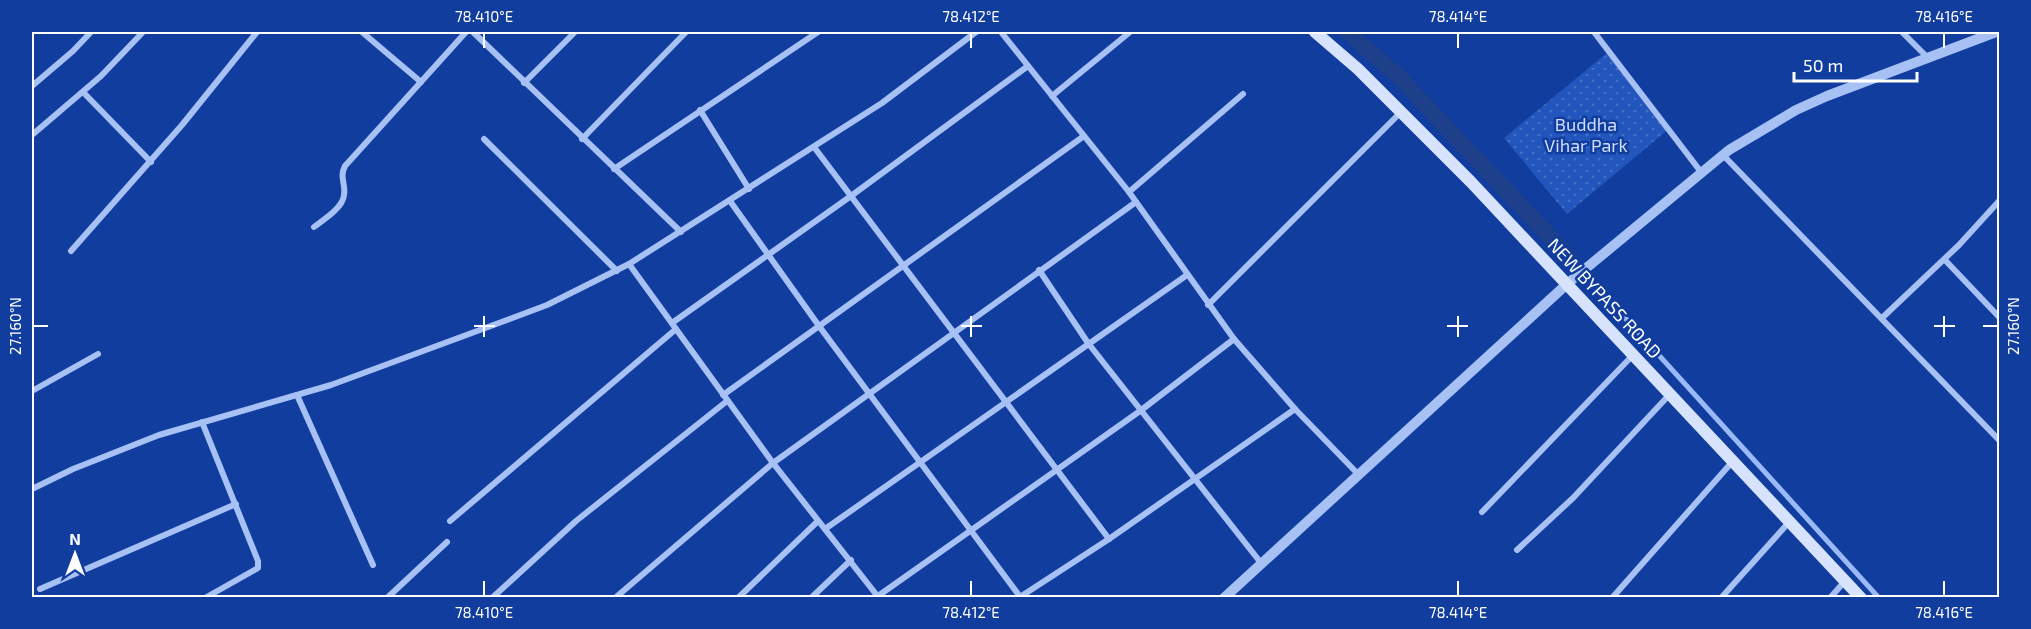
<svg xmlns="http://www.w3.org/2000/svg" width="2031" height="629" font-family="'Exo 2',sans-serif">
<style>
.park{fill:url(#park-dots)}
.lines{fill:none;stroke-linecap:round;stroke-linejoin:round}
.stream{stroke:#99b9f8;stroke-width:5}
.canal{stroke:#1e3f89;stroke-width:16}
.minor{stroke:#a7c1f5;stroke-width:6}
.tertiary{stroke:#a7c1f5;stroke-width:10}
.secondary{stroke:#d7e3fd;stroke-width:12}
.ticks{fill:none;stroke:#fff;stroke-width:2}
.labels{text-anchor:middle;dominant-baseline:central;stroke-width:5;stroke-linejoin:round;paint-order:stroke}
.park-label{font-size:18px;fill:#d0dffe;stroke:#113d9e}
.street-label{font-size:18px;fill:#fff;stroke:#113d9e}
.neatline{fill:none;stroke:#fff;stroke-width:2}
.ticks-label{font-size:15px;text-anchor:middle;fill:#fff}
</style>
<defs>
<pattern id="park-dots" width="8" height="8" patternUnits="userSpaceOnUse" patternTransform="scale(1.5)"><rect width="8" height="8" fill="#2356bc"/><path d="M2 2h.1M6 6h.1" fill="none" stroke="#446fc6" stroke-width="1.8" stroke-linecap="round"/></pattern>
</defs>
<rect width="100%" height="100%" fill="#113d9e"/>
<polygon class="park" points="1607,53 1670,128 1567,214 1504,138"/>
<g class="lines">
<polyline class="stream" points="1588,277 1879,598"/>
<polyline class="canal" points="1348,32 1398,76 1569,257"/>
<g class="minor">
<polyline points="362,32 421,82"/>
<polyline points="473,32 681,232"/>
<polyline points="1001,32 1129,192 1234,339 1295,409 1358,474"/>
<polyline points="1594,32 1701,172"/>
<polyline points="1902,32 1928,58"/>
<polyline points="524,83 575,32"/>
<polyline points="32,86 73,51 91,32"/>
<polyline points="83,92 151,162"/>
<polyline points="1052,96 1130,32"/>
<polyline points="700,110 749,189"/>
<polyline points="32,135 101,76 143,32"/>
<polyline points="484,139 617,271"/>
<polyline points="582,139 686,32"/>
<polyline points="814,147 1109,539"/>
<polyline points="1723,155 2000,441"/>
<polyline points="614,169 818,32"/>
<polyline points="1129,192 1243,94"/>
<polyline points="730,201 819,326 1021,598"/>
<path d="M314,227C323,220 343,208 344,195C346,184 339,177 345,166L466,32"/>
<polyline points="71,251 182,125 257,32"/>
<polyline points="1945,260 2000,318"/>
<polyline points="629,264 773,463 879,598"/>
<polyline points="1039,270 1088,343 1261,563"/>
<polyline points="1208,305 1401,112"/>
<polyline points="1882,318 1959,245 2000,200"/>
<polyline points="672,323 851,196 1028,66"/>
<polyline points="32,391 98,354"/>
<polyline points="297,395 373,565"/>
<polyline points="723,395 1084,136"/>
<polyline points="202,422 258,561 258,568 205,598"/>
<polyline points="32,489 73,469 159,435 331,385 507,320 547,305 629,264 882,103 976,32"/>
<polyline points="1482,512 1633,355"/>
<polyline points="450,521 676,329"/>
<polyline points="825,529 1187,275"/>
<polyline points="1517,550 1573,498 1670,394"/>
<polyline points="40,589 236,504"/>
<polyline points="878,596 1140,411 1234,339"/>
<polyline points="1020,597 1109,539 1295,409"/>
<polyline points="387,598 447,542"/>
<polyline points="492,598 576,521 727,401"/>
<polyline points="615,598 773,463 1136,202"/>
<polyline points="738,598 818,521"/>
<polyline points="811,598 851,560"/>
<polyline points="1612,598 1733,461"/>
<polyline points="1721,598 1790,521"/>
<polyline points="1830,598 1845,581"/>
</g>
<polyline class="tertiary" points="1224,598 1567,284 1729,150 1796,110 1827,96 1996,32"/>
<polyline class="secondary" points="1315,32 1358,69 1471,182 1861,598"/>
</g>
<path class="ticks" d="M484,33V48M971,33V48M1458,33V48M1944,33V48M484,316V337M971,316V337M1458,316V337M1944,316V337M33,326H48M474,326H495M961,326H982M1447,326H1468M1934,326H1955M1983,326H1998M484,581V596M971,581V596M1458,581V596M1944,581V596"/>
<g class="labels">
<g class="park-label">
<text x="1586" y="124">Buddha<tspan x="1586" dy="21">Vihar Park</tspan></text>
</g>
<g class="street-label">
<text transform="translate(1605 298) rotate(47)">NEW BYPASS ROAD</text>
</g>
</g>
<rect width="2031" height="629" fill="none" stroke="#113d9e" stroke-width="66"/>
<g transform="translate(75 554)" stroke="#113d9e" stroke-width="4.5" paint-order="stroke">
<path d="M0-4.5L10 22L0 15L-10 22Z" fill="#ffffff"/>
<text y="-9" font-size="16" font-weight="bold" text-anchor="middle" fill="#ffffff">N</text>
</g>
<path d="M1794 72v9h123v-9" fill="none" stroke="#ffffff" stroke-width="3"/>
<text x="1803" y="72" font-size="18" fill="#ffffff" stroke="#113d9e" stroke-width="4.5" paint-order="stroke">50 m</text>
<rect x="33" y="33" width="1965" height="563" class="neatline"/>
<g class="ticks-label">
<text x="484" y="22">78.410°E</text>
<text x="971" y="22">78.412°E</text>
<text x="1458" y="22">78.414°E</text>
<text x="1944" y="22">78.416°E</text>
<text transform="translate(16 326) rotate(-90)" y="5">27.160°N</text>
<text transform="translate(2014 326) rotate(-90)" y="5">27.160°N</text>
<text x="484" y="618">78.410°E</text>
<text x="971" y="618">78.412°E</text>
<text x="1458" y="618">78.414°E</text>
<text x="1944" y="618">78.416°E</text>
</g>
</svg>
